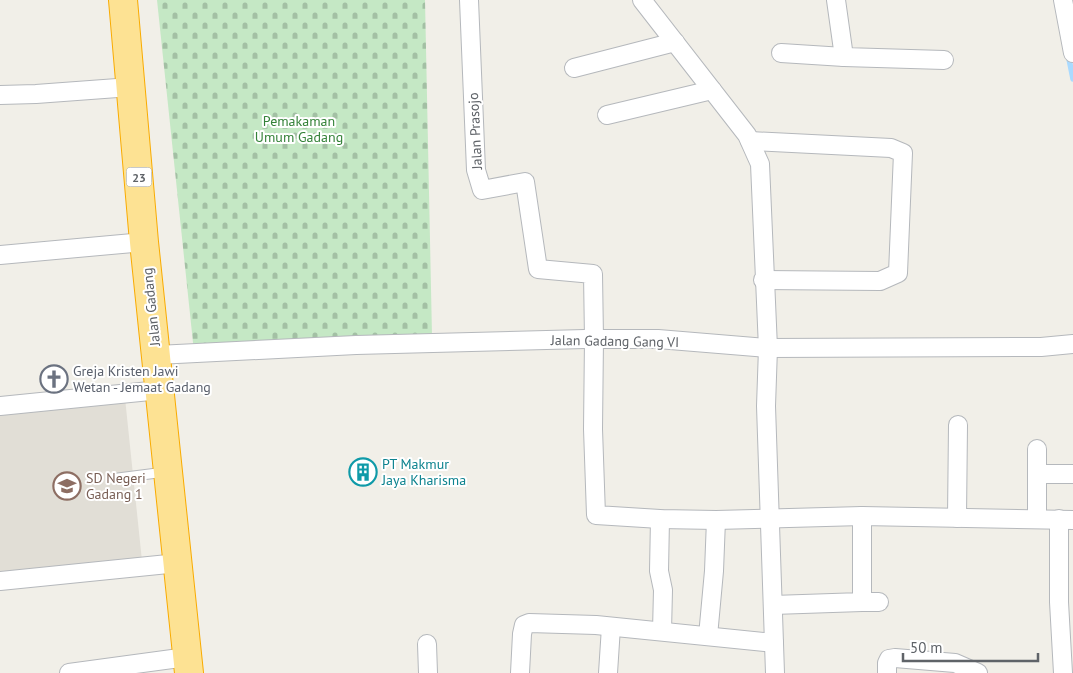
<svg xmlns="http://www.w3.org/2000/svg" width="1073" height="673" font-family="'PT Sans',sans-serif">
<style>
.education{fill:#e1ded6}
.cemetery{fill:url(#cemetery-stones)}
.lines{fill:none;stroke-linecap:round;stroke-linejoin:round}
.stream{stroke:#aadaff;stroke-width:5.5}
.lane-casing{stroke:#b5b8bc;stroke-width:11}
.street-casing{stroke:#b5b8bc;stroke-width:20}
.highway-casing{stroke:#f9ab00;stroke-width:30}
.lane{stroke:#fff;stroke-width:9}
.street{stroke:#fff;stroke-width:18}
.highway{stroke:#fde293;stroke-width:28}
.labels{text-anchor:middle;dominant-baseline:central;stroke-width:4;stroke-linejoin:round;paint-order:stroke}
.shield{fill:#fff;stroke:#8f9295;stroke-width:1}
.shield-label{font-size:12px;font-weight:bold;fill:#5f6368}
.park-label{font-size:14px;fill:#348238;stroke:#fff}
.street-label{font-size:14px;fill:#5f6368;stroke:#fff}
.worship-label{font-size:14px;fill:#5b616d;stroke:#fff;text-anchor:start}
.culture-label{font-size:14px;fill:#0d838f;stroke:#fff;text-anchor:start}
.education-label{font-size:14px;fill:#785e54;stroke:#fff;text-anchor:start}
</style>
<defs>
<pattern id="cemetery-stones" width="16" height="16" patternUnits="userSpaceOnUse" patternTransform="scale(1.25)"><rect width="16" height="16" fill="#c5e8c5"/><path d="M2 7V4a2 2 0 0 1 4 0v3zM10 15v-3a2 2 0 0 1 4 0v3z" fill="#a3c0a4"/></pattern>
</defs>
<rect width="100%" height="100%" fill="#f1efe8"/>
<polygon class="education" points="125,398 142,561 0,574 0,411"/>
<polygon class="cemetery" points="157,0 425,0 432,336 194,352"/>
<g class="lines">
<polyline class="stream" points="1068,54 1073,79"/>
<g class="lane-casing">
<polyline id="lane" points="118,478 165,472"/>
</g>
<g class="street-casing">
<g id="street">
<polyline points="469,0 476,170 482,190 525,182 538,269 593,274 594,339 593,429 596,515 660,519 716,520 862,516 1073,520"/>
<polyline points="642,0 747,135 760,164 768,348 766,406 775,673"/>
<polyline points="836,0 844,57 944,60"/>
<polyline points="1063,0 1073,53"/>
<polyline points="781,53 844,57"/>
<polyline points="574,68 675,42"/>
<polyline points="0,95 36,94 131,87"/>
<polyline points="607,115 712,90"/>
<polyline points="750,141 891,148 903,153 898,273 880,281 763,280"/>
<polyline points="0,255 144,242"/>
<polyline points="157,355 356,345 585,339 658,339 768,348 1041,347 1073,344"/>
<polyline points="0,406 160,390"/>
<polyline points="1037,474 1073,474"/>
<polyline points="957,518 958,425"/>
<polyline points="660,519 659,571 663,590 662,631"/>
<polyline points="1037,519 1037,449"/>
<polyline points="1059,519 1059,602 1063,673"/>
<polyline points="0,581 178,563"/>
<polyline points="862,602 879,602"/>
<polyline points="773,605 862,602 862,516"/>
<polyline points="708,636 714,571 716,520"/>
<polyline points="427,644 428,673"/>
<polyline points="69,673 187,657"/>
<polyline points="520,673 522,634 524,625 529,623 596,625 774,643"/>
<polyline points="608,673 611,627"/>
<polyline points="887,673 887,663 889,659 895,658 955,663 978,673"/>
</g>
</g>
<g class="highway-casing">
<polyline id="highway" points="123,0 144,242 189,673"/>
</g>
<use href="#lane" class="lane"/>
<use href="#street" class="street"/>
<use href="#highway" class="highway"/>
</g>
<defs>
<g id="church-ring" transform="scale(1.4375)"><circle r="9.5" fill="#fff" stroke="#6b7280" stroke-width="1.5"/><path d="M-1.2-6h2.4v3.5h3.3v2.4h-3.3V6h-2.4V-.1h-3.3v-2.4h3.3Z" fill="#6b7280"/></g>
<g id="building-ring" transform="scale(1.4375)"><circle r="9.5" fill="#fff" stroke="#0f9aa8" stroke-width="1.5"/><path d="M-4-6H4V6H1V3H-1V6H-4ZM-2.5-4.3h1.7v1.8h-1.7ZM.8-4.3h1.7v1.8H.8ZM-2.5-1h1.7V.8h-1.7ZM.8-1h1.7V.8H.8Z" fill="#0f9aa8"/></g>
<g id="school-ring" transform="scale(1.4375)"><circle r="9.5" fill="#fff" stroke="#8d6e63" stroke-width="1.5"/><path d="M0-5L7-2L0 1L-7-2ZM-4 1L0 2.5L4 1V4Q0 6-4 4Z" fill="#8d6e63"/></g>
</defs>
<g fill-rule="evenodd">
<use href="#church-ring" x="54" y="379"/>
<use href="#building-ring" x="363" y="472"/>
<use href="#school-ring" x="67" y="486"/>
</g>
<g class="labels">
<rect class="shield" x="126.5" y="167.5" width="25" height="19" rx="4"/>
<g class="shield-label">
<text x="139" y="177">23</text>
</g>
<g class="park-label">
<text x="299" y="121">Pemakaman<tspan x="299" dy="16">Umum Gadang</tspan></text>
</g>
<g class="street-label">
<text transform="translate(475 131) rotate(-93)">Jalan Prasojo</text>
<text transform="translate(151 307) rotate(-96)">Jalan Gadang</text>
<text transform="translate(615 341) rotate(1)">Jalan Gadang Gang VI</text>
</g>
<g class="worship-label">
<text x="73" y="371">Greja Kristen Jawi<tspan x="73" dy="16">Wetan - Jemaat Gadang</tspan></text>
</g>
<g class="culture-label">
<text x="382" y="464">PT Makmur<tspan x="382" dy="16">Jaya Kharisma</tspan></text>
</g>
<g class="education-label">
<text x="86" y="478">SD Negeri<tspan x="86" dy="16">Gadang 1</tspan></text>
</g>
</g>
<path d="M903 653v8h135v-8" fill="none" stroke="#5f6368" stroke-width="2.5"/>
<text x="910" y="653" font-size="15" fill="#5f6368" stroke="#ffffff" stroke-width="4" paint-order="stroke">50 m</text>
</svg>
